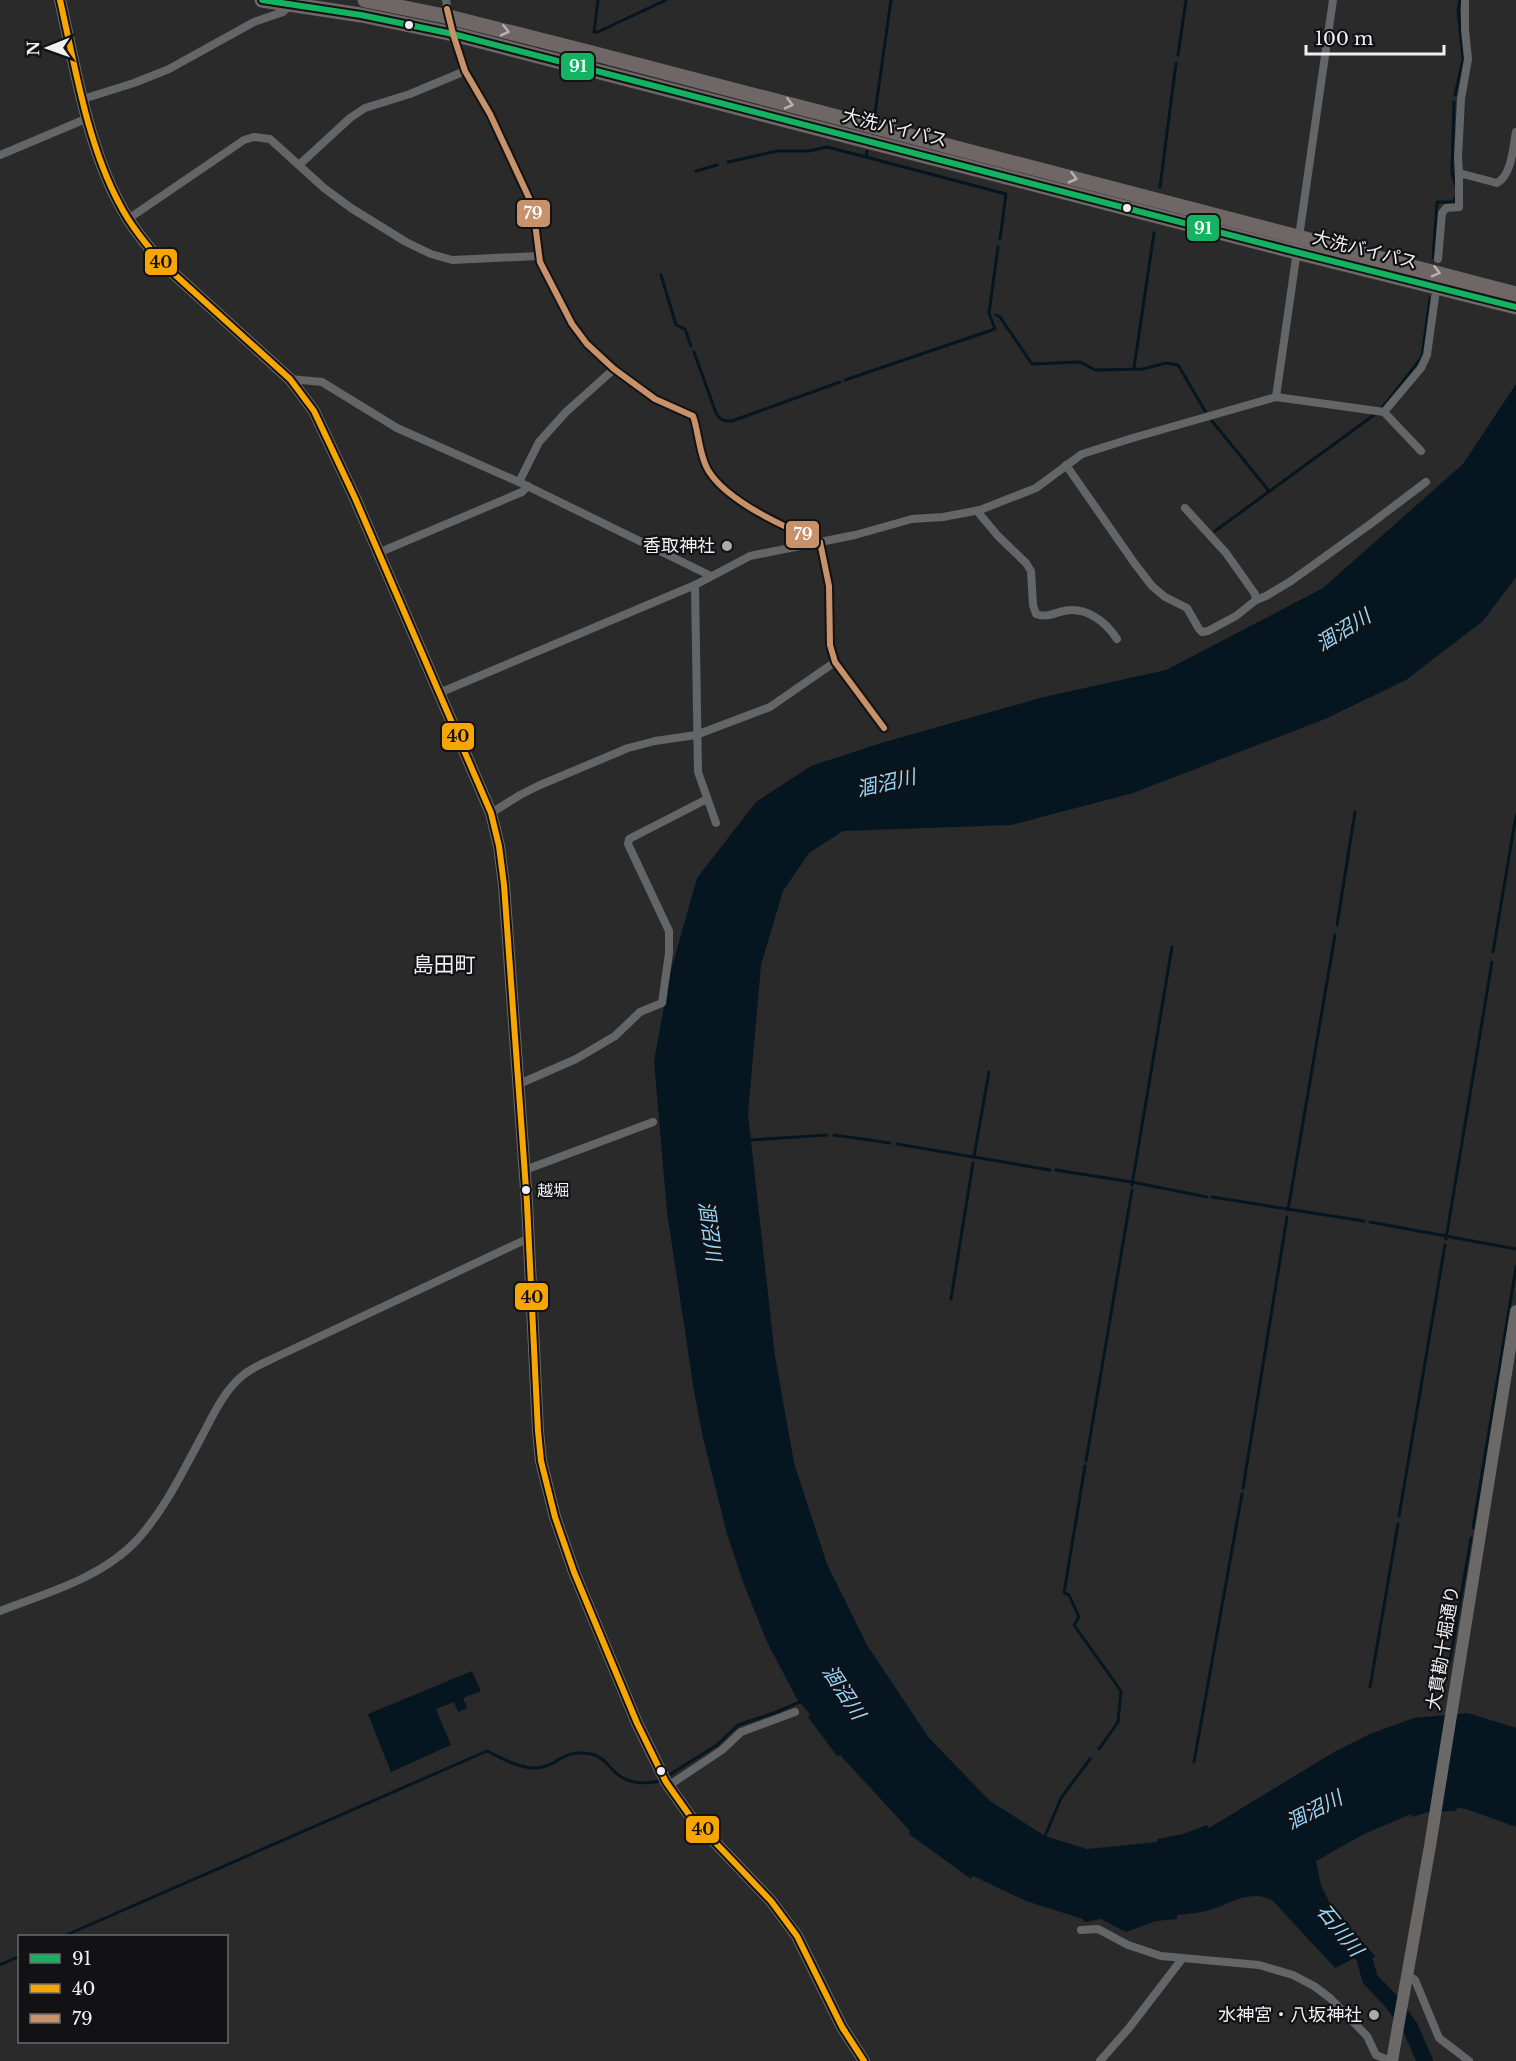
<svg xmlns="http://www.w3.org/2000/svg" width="1516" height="2061" font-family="'Libre Baskerville','Noto Sans JP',serif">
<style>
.water{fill:#061620}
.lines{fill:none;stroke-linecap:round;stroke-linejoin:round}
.stream{stroke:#061620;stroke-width:3}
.river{stroke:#061620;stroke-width:16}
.street{stroke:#646566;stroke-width:8}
.secondary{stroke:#6b6868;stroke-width:12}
.highway{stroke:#6f6666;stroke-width:15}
.bus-1-casing{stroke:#121214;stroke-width:10}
.bus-2-casing{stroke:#121214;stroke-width:10}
.bus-3-casing{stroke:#121214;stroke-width:10}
.bus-1{stroke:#13b361;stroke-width:6}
.bus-2{stroke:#f7a600;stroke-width:6}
.bus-3{stroke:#c7916a;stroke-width:6}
.oneway{stroke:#b6b2b3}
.bus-dot{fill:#f0f0f2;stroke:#121214;stroke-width:2}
.poi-dot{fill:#ababac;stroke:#121214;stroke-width:2}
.labels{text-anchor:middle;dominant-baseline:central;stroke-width:4.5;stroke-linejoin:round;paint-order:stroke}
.bus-label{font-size:16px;fill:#f0f0f2;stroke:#121214;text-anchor:start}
.street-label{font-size:18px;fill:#f0f0f2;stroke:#121214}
.poi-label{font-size:18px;fill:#f0f0f2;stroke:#121214;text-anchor:end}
.water-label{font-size:20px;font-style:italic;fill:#94d7ff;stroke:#121214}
.quarter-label{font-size:21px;fill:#f0f0f2;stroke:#121214}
.line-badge{stroke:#121214;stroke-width:2}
.badge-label{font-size:16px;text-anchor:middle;font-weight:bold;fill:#fff}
.pale-badge-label{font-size:16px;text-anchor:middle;font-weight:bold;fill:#111}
</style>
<rect width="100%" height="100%" fill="#2a2a2b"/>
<g class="water">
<path d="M1516,384V577L1483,621L1406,680L1325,719L1133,793L1011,825L843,831L809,853L783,891L761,965L748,1114L775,1356L794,1463L827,1564L867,1645L929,1738L990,1801L1045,1836L1087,1849L1157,1842V1839L1183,1834L1207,1825L1209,1828L1334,1752L1370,1734L1414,1718L1468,1713L1516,1728V1827L1466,1809L1457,1808L1456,1811L1428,1812L1412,1817L1411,1814L1364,1834L1316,1861L1321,1885L1337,1918L1348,1922L1353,1933L1376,1957L1353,1959L1335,1968L1272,1900C1249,1889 1232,1903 1210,1910C1199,1913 1188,1914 1177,1915V1919L1156,1921L1126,1932L1101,1919L1084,1922L1083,1919L1026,1901L973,1876L971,1879L909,1834L910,1831L840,1755L837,1756L808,1717L810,1714L797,1699L767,1642L743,1582L727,1534L703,1438L694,1391L667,1212L654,1061L670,974L697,878L756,802L811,766L881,743L1044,697L1166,670L1323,588L1463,464Z"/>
<polygon points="472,1671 481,1691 463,1698 467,1708 458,1712 454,1702 436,1709 451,1745 391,1772 368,1714"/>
</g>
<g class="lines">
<g class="stream">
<polyline points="598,0 594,32 598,32 666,0"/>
<polyline points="1178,55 1186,0"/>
<polyline points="1455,95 1463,59 1458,10 1460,0"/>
<polyline points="1454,102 1452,172 1455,184"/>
<polyline points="875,113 891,0"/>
<polyline points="866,157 1006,194 1000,239"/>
<polyline points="728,162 777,151 809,151 827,147 866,157 867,151"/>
<polyline points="696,171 717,165"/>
<polyline points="1160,187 1176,63"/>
<polyline points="1433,258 1437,202 1453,202 1456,197"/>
<polyline points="661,275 676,325 685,329 691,346"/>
<polyline points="996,315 1000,317 1032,364 1080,362 1095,370 1143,369 1166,363 1178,365 1205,411"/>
<path d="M694,352L716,413C720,421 724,421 732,421L840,382"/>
<polyline points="1134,368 1154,233"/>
<polyline points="845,380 995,329 989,313 998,247"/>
<polyline points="1382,408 1422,357 1430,298"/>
<polyline points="1212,421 1269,491"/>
<polyline points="1215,531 1374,415"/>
<polyline points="1337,925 1355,812"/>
<polyline points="1493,952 1516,815"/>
<polyline points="834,1135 890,1143"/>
<polyline points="751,1140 827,1135"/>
<polyline points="897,1144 1050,1170"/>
<polyline points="974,1156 989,1072"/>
<polyline points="1056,1170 1132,1182 1207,1197"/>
<polyline points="1132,1185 1172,947"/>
<polyline points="1212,1197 1364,1221"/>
<polyline points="1288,1210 1335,935"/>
<polyline points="1370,1222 1516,1249"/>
<polyline points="1446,1239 1492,962"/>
<polyline points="951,1299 973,1163"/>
<polyline points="1086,1461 1132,1190"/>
<polyline points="1085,1466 1064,1593 1069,1595 1079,1617 1074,1625 1121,1691 1118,1722 1099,1749"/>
<polyline points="1243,1488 1287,1217"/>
<polyline points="1399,1516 1445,1245"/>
<polyline points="1473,1528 1516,1267"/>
<polyline points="1450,1660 1471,1538"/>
<polyline points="1370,1687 1398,1524"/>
<polyline points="1194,1762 1242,1494"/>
<polyline points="666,1777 717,1745 738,1725 774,1713 802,1701"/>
<polyline points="1045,1836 1061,1798 1090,1759"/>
<path d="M64,1936L487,1751C501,1758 519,1768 535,1768C557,1768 561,1748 591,1754C603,1756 608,1766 616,1773C628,1784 646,1784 660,1781"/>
<polyline points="0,1965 20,1956"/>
</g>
<polyline class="river" points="1351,1941 1364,1957 1370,1979 1391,2001 1410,2027 1425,2061"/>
<g class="street">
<polyline points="446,0 449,18"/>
<path d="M452,34L465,71L490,114L530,200L534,215L540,262L572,324L587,344L614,369L655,399L693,416C699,433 699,455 708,470C727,502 787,528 820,542L829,586L830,645L835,662L884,728"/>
<polyline points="83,99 134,83 169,69 254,22 283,12 291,4"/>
<polyline points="0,155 88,118"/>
<polyline points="299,165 350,118 365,108 410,94 465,71"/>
<polyline points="1459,173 1458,158 1461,99 1468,59 1465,30 1465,0"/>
<polyline points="128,219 244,140 254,137 270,139 324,188 351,208 406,242 431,254 452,260 538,256"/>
<path d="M1438,259L1442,213L1446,208L1459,207V173L1497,183C1512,175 1513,147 1516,132"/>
<polyline points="290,379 322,382 397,428 519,482 711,576"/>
<polyline points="1276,397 1333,0"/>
<polyline points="1421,451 1384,412 1421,368 1427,355 1435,297"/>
<polyline points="1066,465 1135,564 1152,586 1165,597 1187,608 1199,629 1202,632 1208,631 1236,616 1256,600 1266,596 1291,581 1369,525 1426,482"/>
<polyline points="519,482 539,442 566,412 614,369"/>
<polyline points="1185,508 1226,553 1255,594 1256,600"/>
<path d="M977,511L998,536L1026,563L1031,571L1033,605L1036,614C1046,618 1054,613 1064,611C1086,606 1106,622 1117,639"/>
<polyline points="378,553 522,492 528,486"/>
<polyline points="695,585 698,772 716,823"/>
<polyline points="439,693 695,585 750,556 855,535 912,519 943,517 980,510 1036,488 1082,454 1136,437 1276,397 1384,412"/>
<polyline points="491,813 520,795 540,785 628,748 655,741 696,735 770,707 835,662"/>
<polyline points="519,1084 576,1059 615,1036 640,1012 662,1003 669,953 669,931 628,844 629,839 707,799"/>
<polyline points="525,1170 653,1122"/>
<path d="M0,1611C46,1593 102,1578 137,1540C165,1509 182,1473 202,1436C213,1415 224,1391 242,1376C251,1368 264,1363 274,1358L529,1238"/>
<polyline points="668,1786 722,1750 741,1732 795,1712"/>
<polyline points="1081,1930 1098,1929 1128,1945 1161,1956 1259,1965 1293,1975 1314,1986 1330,1998 1367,2036 1376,2055 1391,2061"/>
<polyline points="1407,1975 1415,1980 1439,2038 1469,2061"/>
<polyline points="1100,2061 1129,2028 1182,1959"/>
</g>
<g class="secondary">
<path d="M60,0C75,66 87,143 119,203C130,225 146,244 162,263L290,379L314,411L355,498L491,813L499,846L504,885L527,1203L538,1431L541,1461L555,1517L574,1572L637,1723L666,1782L690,1816L771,1901L797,1936L842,2027L864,2061"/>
<polyline points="1392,2061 1430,1846 1516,1311"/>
</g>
<g class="highway">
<polyline points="262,0 361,15 453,34 1296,252 1516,307"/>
<polyline points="365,0 449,17 588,52 1516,294"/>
</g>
<g class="bus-1-casing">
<polyline id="bus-1" points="262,0 361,15 453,34 1296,252 1516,307"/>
</g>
<g class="bus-2-casing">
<path id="bus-2" d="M60,0C75,66 87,143 119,203C130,225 146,244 162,263L290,379L314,411L355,498L491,813L499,846L504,885L527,1203L538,1431L541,1461L555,1517L574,1572L637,1723L666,1782L690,1816L771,1901L797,1936L842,2027L864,2061"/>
</g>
<g class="bus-3-casing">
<path id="bus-3" d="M447,9L453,34L465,71L490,114L530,200L534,215L540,262L572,324L587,344L614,369L655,399L693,416C699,433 699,455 708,470C727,502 787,528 820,542L829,586L830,645L835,662L884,728"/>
</g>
<use href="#bus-1" class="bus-1"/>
<use href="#bus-2" class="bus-2"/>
<use href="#bus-3" class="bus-3"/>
</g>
<defs><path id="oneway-chevron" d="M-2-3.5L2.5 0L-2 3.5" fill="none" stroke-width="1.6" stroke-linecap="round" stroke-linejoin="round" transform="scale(1.5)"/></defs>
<g class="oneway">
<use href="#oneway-chevron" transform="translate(505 31) rotate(14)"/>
<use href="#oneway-chevron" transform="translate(789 104) rotate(14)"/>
<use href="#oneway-chevron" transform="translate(1073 178) rotate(15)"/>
<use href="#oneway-chevron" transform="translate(1436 272) rotate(15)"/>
</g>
<g class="bus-dot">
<circle cx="409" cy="25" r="5"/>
<circle cx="1127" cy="208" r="5"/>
<circle cx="526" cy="1190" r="5"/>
<circle cx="661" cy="1771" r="5"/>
</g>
<g class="poi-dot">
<circle cx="727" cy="546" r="6"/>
<circle cx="1374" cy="2015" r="6"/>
</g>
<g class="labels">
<g class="bus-label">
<text x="537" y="1190">越堀</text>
</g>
<g class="street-label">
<text transform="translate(895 128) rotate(14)">大洗バイパス</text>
<text transform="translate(1365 250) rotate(14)">大洗バイパス</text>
<text transform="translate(1443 1648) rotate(-81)">大貫勘十堀通り</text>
</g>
<g class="poi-label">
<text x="715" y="546">香取神社</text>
<text x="1362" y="2015">水神宮・八坂神社</text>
</g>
<g class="water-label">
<text transform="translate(1343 630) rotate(-32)">涸沼川</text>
<text transform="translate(886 783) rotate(-13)">涸沼川</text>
<text transform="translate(710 1231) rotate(82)">涸沼川</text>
<text transform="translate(844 1692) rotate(57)">涸沼川</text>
<text transform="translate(1314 1810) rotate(-27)">涸沼川</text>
<text transform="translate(1340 1930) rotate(51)">石川川</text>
</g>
<g class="quarter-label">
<text x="444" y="965">島田町</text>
</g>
</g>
<g class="line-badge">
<rect x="560" y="52" width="35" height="29" rx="6" fill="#13b361"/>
<rect x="516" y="199" width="35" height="29" rx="6" fill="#c7916a"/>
<rect x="1186" y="214" width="34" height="28" rx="6" fill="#13b361"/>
<rect x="144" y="248" width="34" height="28" rx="6" fill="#f7a600"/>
<rect x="785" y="520" width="35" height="29" rx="6" fill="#c7916a"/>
<rect x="441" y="722" width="34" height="29" rx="6" fill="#f7a600"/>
<rect x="514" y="1282" width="35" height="29" rx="6" fill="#f7a600"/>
<rect x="685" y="1815" width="35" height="29" rx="6" fill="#f7a600"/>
</g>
<g class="badge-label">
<text x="578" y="72">91</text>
<text x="533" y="219">79</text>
<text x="1203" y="234">91</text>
<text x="803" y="540">79</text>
</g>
<g class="pale-badge-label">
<text x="161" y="268">40</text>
<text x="458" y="742">40</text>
<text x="532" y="1303">40</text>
<text x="703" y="1835">40</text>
</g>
<rect x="18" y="1935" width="210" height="108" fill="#121214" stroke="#6b6b6d" stroke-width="1.5"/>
<rect x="30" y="1954" width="30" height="9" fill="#13b361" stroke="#6b6b6d" stroke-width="1.5"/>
<text x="72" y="1965" font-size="18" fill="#f0f0f2">91</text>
<rect x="30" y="1984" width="30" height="9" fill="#f7a600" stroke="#6b6b6d" stroke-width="1.5"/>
<text x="72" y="1995" font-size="18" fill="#f0f0f2">40</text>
<rect x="30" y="2014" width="30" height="9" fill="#c7916a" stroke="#6b6b6d" stroke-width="1.5"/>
<text x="72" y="2025" font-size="18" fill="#f0f0f2">79</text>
<g transform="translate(48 48) rotate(269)" stroke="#121214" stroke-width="4.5" paint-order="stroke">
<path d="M0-4.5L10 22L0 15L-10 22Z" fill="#f0f0f2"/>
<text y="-9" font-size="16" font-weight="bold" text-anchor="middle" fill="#f0f0f2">N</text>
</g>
<path d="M1306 45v9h138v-9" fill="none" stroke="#f0f0f2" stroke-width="3"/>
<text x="1315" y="45" font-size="18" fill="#f0f0f2" stroke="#121214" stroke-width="4.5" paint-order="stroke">100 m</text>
</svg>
